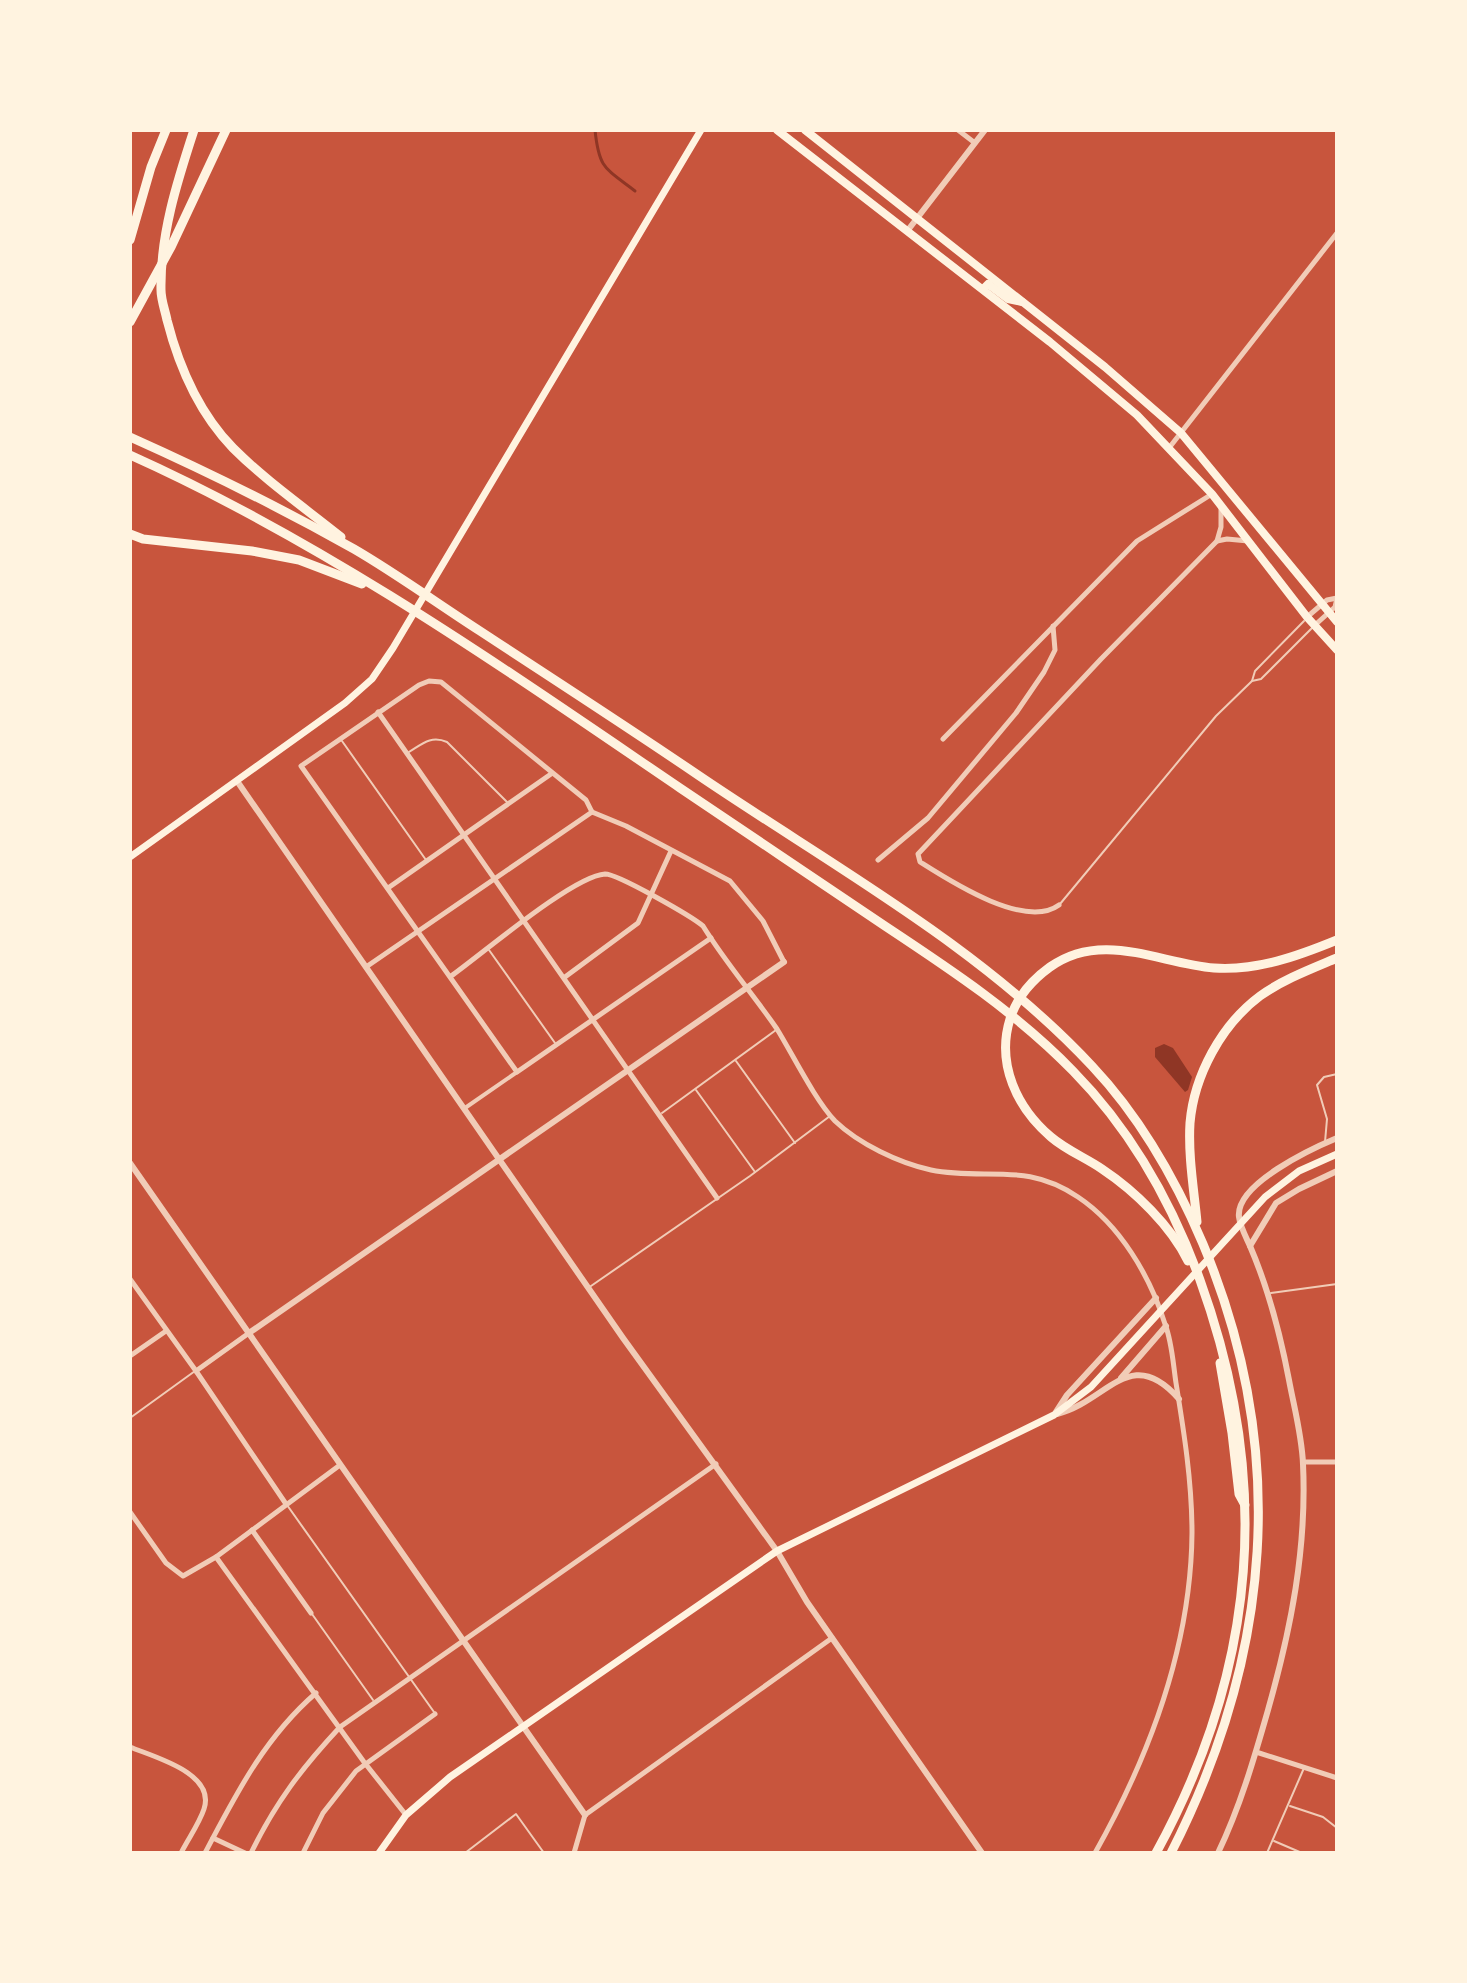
<svg xmlns="http://www.w3.org/2000/svg" width="1467" height="1983" font-family="Helvetica,sans-serif">
<style>
.water{fill:#8f3625}
.lines{fill:none;stroke-linecap:round;stroke-linejoin:round}
.stream{stroke:#8f3625;stroke-width:3}
.service{stroke:#f1ccb7;stroke-width:2}
.pedestrian{stroke:#f1ccb7;stroke-width:4}
.minor{stroke:#f1ccb7;stroke-width:5}
.tertiary{stroke:#f1ccb7;stroke-width:6}
.secondary{stroke:#fff3e0;stroke-width:7}
.primary{stroke:#fff3e0;stroke-width:8}
.motorway{stroke:#fff3e0;stroke-width:9}
</style>
<rect width="100%" height="100%" fill="#c8553d"/>
<polygon class="water" points="1164,1044 1173,1048 1192,1077 1188,1090 1185,1092 1155,1057 1155,1048"/>
<g class="lines">
<path class="stream" d="M595,130C599,169 605,168 635,191"/>
<g class="service">
<polyline points="1252,681 1255,671 1304,621"/>
<polyline points="342,741 426,860"/>
<path d="M409,752C422,744 431,735 447,742L509,804"/>
<polyline points="1060,904 1216,716 1252,681 1261,679 1314,626"/>
<polyline points="489,950 555,1043"/>
<polyline points="736,1061 795,1143"/>
<polyline points="696,1090 755,1172"/>
<polyline points="662,1113 776,1030"/>
<polyline points="1325,1142 1327,1119 1317,1085 1324,1077 1337,1074"/>
<polyline points="591,1286 750,1176 830,1116"/>
<polyline points="1271,1293 1337,1284"/>
<polyline points="130,1418 195,1371"/>
<polyline points="287,1505 434,1712"/>
<polyline points="312,1614 373,1700"/>
<polyline points="1290,1806 1323,1817 1337,1828"/>
<polyline points="1274,1841 1302,1853"/>
<polyline points="465,1853 516,1814 544,1853"/>
<polyline points="1267,1853 1304,1768"/>
</g>
<polyline class="pedestrian" points="465,1108 517,1072"/>
<g class="minor">
<polyline points="958,130 975,143"/>
<polyline points="1169,448 1337,233"/>
<polyline points="1221,507 1221,527 1217,541 1227,539 1248,541"/>
<polyline points="1307,617 1327,600 1337,598"/>
<polyline points="1315,625 1335,607 1337,598"/>
<polyline points="378,712 717,1198"/>
<polyline points="943,739 1137,541 1212,494"/>
<polyline points="878,860 928,818 1016,713 1044,672 1055,650 1053,626"/>
<polyline points="388,888 551,774"/>
<path d="M1059,905C1025,930 950,881 920,862L918,854L1101,659L1217,541"/>
<polyline points="711,938 517,1072 301,766 419,685 429,681 441,682 586,800 592,812 626,826 730,881 763,921 784,962"/>
<polyline points="366,967 592,812"/>
<path d="M451,976C482,954 573,876 605,874C618,874 691,916 703,926C725,962 753,994 777,1029C793,1055 815,1100 835,1121C859,1144 899,1163 931,1170C986,1181 1025,1161 1078,1197C1120,1225 1150,1276 1165,1324C1172,1342 1173,1363 1176,1383C1184,1432 1192,1482 1192,1533C1191,1647 1150,1755 1095,1853"/>
<polyline points="565,977 638,923 671,851"/>
<polyline points="130,1279 196,1371 286,1504"/>
<polyline points="130,1356 166,1331"/>
<polyline points="196,1371 249,1333"/>
<polyline points="1303,1462 1337,1462"/>
<polyline points="130,1512 166,1563 183,1576 216,1557 340,1465"/>
<polyline points="252,1530 311,1613"/>
<polyline points="216,1557 364,1762 406,1815"/>
<path d="M130,1747C154,1757 216,1773 204,1809C199,1824 188,1839 181,1853"/>
<polyline points="1256,1752 1337,1778"/>
<polyline points="213,1838 245,1853"/>
<path d="M205,1853C236,1794 265,1737 316,1693"/>
<path d="M251,1853C276,1802 301,1769 340,1727L716,1464"/>
<polyline points="303,1853 323,1813 356,1771 435,1714"/>
<polyline points="574,1853 585,1815 832,1638"/>
</g>
<g class="tertiary">
<polyline points="908,230 985,130"/>
<polyline points="237,781 623,1338 777,1551 807,1602 982,1853"/>
<path d="M1337,1138C1313,1148 1235,1184 1239,1217C1240,1226 1246,1237 1250,1246L1276,1203L1299,1189L1337,1171"/>
<polyline points="130,1163 585,1815"/>
<polyline points="249,1333 784,962"/>
<polyline points="1121,1378 1166,1326"/>
<polyline points="1056,1412 1067,1395 1156,1298"/>
<path d="M1057,1414C1107,1402 1130,1343 1179,1399"/>
<path d="M1218,1853C1240,1807 1254,1759 1268,1710C1291,1629 1307,1548 1303,1464C1302,1436 1294,1407 1289,1380C1280,1333 1269,1290 1250,1246"/>
</g>
<g class="secondary">
<polyline points="130,857 345,703 372,679 393,648 701,130"/>
<polyline points="379,1853 406,1815 450,1777 777,1551 1054,1415 1091,1387 1265,1197 1299,1171 1337,1154"/>
</g>
<g class="primary">
<polyline points="777,130 1050,342 1137,415 1212,494 1307,617 1337,650"/>
<polyline points="805,130 1105,367 1181,433 1337,622"/>
<polyline points="983,289 988,284 1008,299 1022,302"/>
</g>
<g class="motorway">
<path d="M194,130C177,182 160,235 161,290C161,300 165,310 167,320C179,367 198,412 233,448C266,481 305,508 341,537"/>
<polyline points="130,240 151,167 166,130"/>
<polyline points="130,322 171,247 226,130"/>
<path d="M130,437C206,471 281,508 354,549C397,574 438,604 480,631C553,679 626,726 698,775C832,866 980,946 1092,1066C1141,1118 1175,1178 1203,1244C1289,1450 1272,1655 1171,1853"/>
<path d="M130,455C326,543 502,667 680,788C748,834 817,880 885,926C950,969 1018,1014 1073,1071C1131,1130 1172,1203 1200,1280C1272,1479 1258,1667 1156,1853"/>
<polyline points="130,534 143,539 252,551 299,560 362,584"/>
<path d="M1197,1222C1194,1190 1188,1156 1190,1123C1194,1076 1221,1025 1260,996C1282,980 1311,969 1337,958"/>
<path d="M1188,1261C1171,1226 1135,1191 1102,1169C1086,1158 1066,1150 1051,1137C1017,1108 996,1064 1010,1019C1017,997 1032,980 1050,967C1102,930 1158,963 1214,968C1257,971 1298,956 1337,940"/>
<polyline points="1220,1363 1232,1433 1239,1494 1245,1505"/>
</g>
</g>
<rect width="1467" height="1983" fill="none" stroke="#fff3e0" stroke-width="264"/>
</svg>
